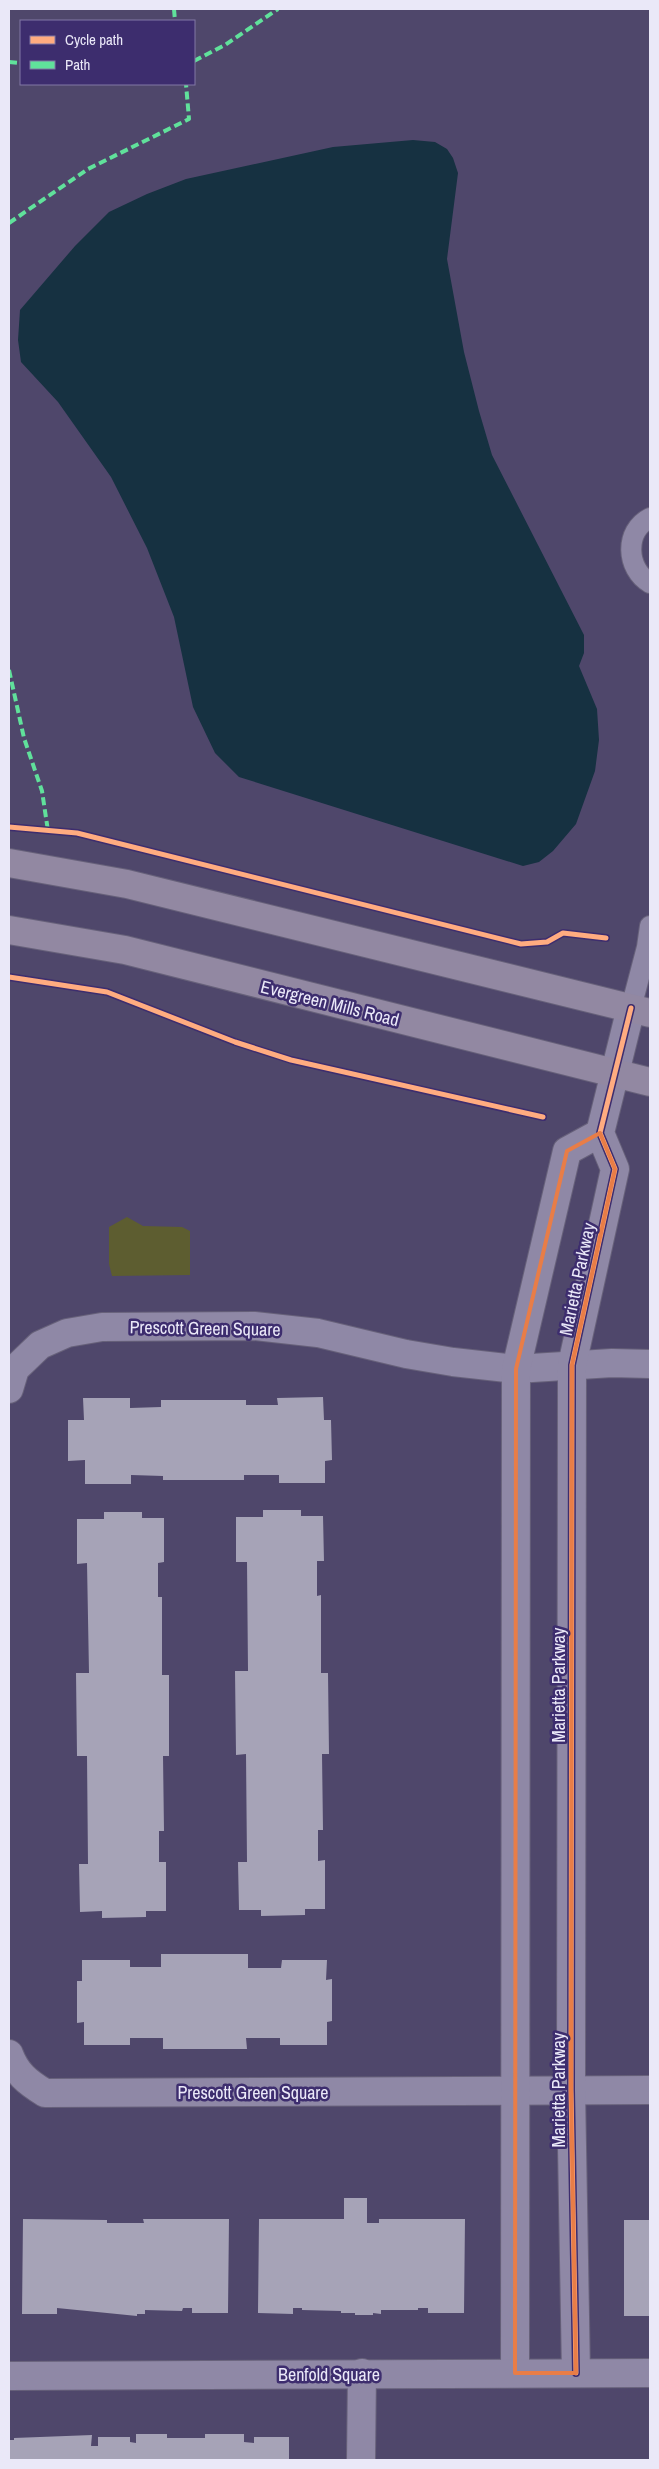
<svg xmlns="http://www.w3.org/2000/svg" width="659" height="2469" font-family="'Archivo Narrow',sans-serif">
<style>
.green{fill:#5d5d30}
.water{fill:#163141}
.building{fill:#a6a3b7}
.lines{fill:none;stroke-linecap:round;stroke-linejoin:round}
.lane-casing{stroke:#67617a;stroke-width:22}
.street-casing{stroke:#67617a;stroke-width:30}
.primary-casing{stroke:#67617a;stroke-width:30}
.path{stroke:#8d88a1;stroke-width:3;stroke-dasharray:2.5 2.5;stroke-linecap:butt}
.lane{stroke:#8f88a6;stroke-width:20}
.street{stroke:#8f88a6;stroke-width:28}
.primary{stroke:#9288a2;stroke-width:28}
.quiet{stroke:#60e19b;stroke-width:4;stroke-dasharray:8 4;stroke-linecap:butt}
.cycleway-casing{stroke:#3d2d6e;stroke-width:8}
.cycleway{stroke:#ffac80;stroke-width:5}
.marked{fill:none;stroke:#e87d47;stroke-width:4;stroke-linejoin:round}
.labels{text-anchor:middle;dominant-baseline:central;stroke-width:5;stroke-linejoin:round;paint-order:stroke}
.street-label{font-size:18px;fill:#eae8f8;stroke:#3d2d6e}
</style>
<rect width="100%" height="100%" fill="#4f476b"/>
<polygon class="green" points="127,1217 143,1226 182,1227 190,1231 190,1275 112,1276 109,1264 109,1227"/>
<polygon class="water" points="413,140 435,142 447,149 453,158 458,173 447,259 464,352 479,411 492,455 584,635 584,653 579,666 597,709 599,740 595,771 576,824 553,851 539,862 523,866 239,777 215,753 193,707 174,617 147,548 111,477 58,402 21,362 18,340 20,310 75,246 109,212 147,194 186,179 333,147"/>
<g class="building">
<polygon points="323,1397 324,1420 331,1420 332,1460 325,1461 325,1483 279,1483 279,1475 244,1475 244,1480 163,1480 163,1476 131,1475 131,1484 85,1484 85,1460 68,1461 68,1420 84,1420 83,1398 130,1398 130,1408 161,1407 161,1400 246,1400 246,1405 278,1405 277,1398"/>
<polygon points="263,1510 301,1510 301,1516 323,1516 324,1561 317,1561 317,1596 321,1595 321,1673 328,1673 329,1754 322,1754 323,1830 318,1830 318,1861 325,1860 325,1909 305,1909 305,1915 261,1916 261,1910 239,1910 238,1862 247,1862 246,1754 236,1755 235,1671 248,1671 247,1562 236,1562 236,1517 263,1517"/>
<polygon points="104,1512 142,1512 142,1518 164,1518 164,1562 158,1563 158,1597 162,1597 162,1675 169,1675 169,1756 163,1756 164,1831 159,1831 159,1862 166,1862 166,1911 146,1911 146,1917 102,1918 102,1911 80,1912 79,1864 88,1864 87,1756 77,1756 76,1673 89,1673 87,1563 77,1564 77,1519 104,1519"/>
<polygon points="161,1954 248,1954 248,1968 281,1968 282,1960 327,1960 326,1980 332,1979 332,2021 327,2022 327,2045 280,2045 280,2038 246,2038 247,2049 163,2049 163,2038 130,2038 130,2045 84,2045 84,2022 77,2023 77,1981 82,1981 82,1960 130,1960 130,1967 161,1967"/>
<polygon points="344,2198 367,2198 367,2223 379,2223 379,2219 465,2219 464,2313 428,2313 428,2308 418,2308 418,2310 381,2310 381,2314 373,2313 373,2315 355,2315 355,2313 341,2313 341,2311 302,2310 302,2308 293,2308 293,2314 258,2313 259,2219 344,2219"/>
<polygon points="23,2219 107,2220 107,2223 144,2223 143,2219 229,2219 228,2313 192,2313 192,2308 183,2308 182,2311 145,2310 145,2314 137,2314 137,2316 57,2308 57,2314 22,2314"/>
<rect x="624" y="2220" width="26" height="96"/>
<polygon points="136,2434 167,2434 167,2438 205,2438 205,2434 244,2434 244,2442 254,2443 254,2437 289,2437 289,2460 9,2460 9,2440 14,2440 14,2438 92,2435 91,2446 98,2446 98,2437 130,2437 130,2442 136,2443"/>
</g>
<g class="lines">
<g class="lane-casing">
<g id="lane">
<path d="M650,518C624,531 626,569 650,583"/>
<polyline points="631,1008 647,947 650,926"/>
</g>
</g>
<g class="street-casing">
<g id="street">
<polyline points="9,1389 15,1369 40,1345 67,1333 102,1327 254,1326 318,1333 406,1354 453,1362 516,1369 612,1363 650,1364"/>
<path d="M9,2054C16,2073 27,2082 45,2093L650,2090"/>
<polyline points="515,2373 516,1369 567,1151 600,1133"/>
<polyline points="576,2373 571,2090 572,1365 615,1169 600,1133 631,1008"/>
<polyline points="9,2376 650,2373"/>
<polyline points="361,2460 362,2373"/>
</g>
</g>
<g class="primary-casing">
<g id="primary">
<polyline points="9,863 127,884 650,1013"/>
<polyline points="9,930 125,950 650,1082"/>
</g>
</g>
<g class="path">
<polyline points="9,827 77,833 521,944 547,942 563,933 606,938"/>
<polyline points="9,977 107,992 235,1042 291,1060 543,1117"/>
</g>
<use href="#lane" class="lane"/>
<use href="#street" class="street"/>
<use href="#primary" class="primary"/>
<g class="quiet">
<polyline points="174,9 175,21"/>
<polyline points="194,61 225,45 278,9"/>
<polyline points="9,62 21,63"/>
<polyline points="9,223 88,169 189,119 186,84"/>
<polyline points="9,670 24,738 42,791 48,831"/>
</g>
<g class="cycleway-casing">
<g id="cycleway">
<polyline points="9,827 77,833 521,944 547,942 563,933 606,938"/>
<polyline points="9,977 107,992 235,1042 291,1060 543,1117"/>
<polyline points="576,2373 571,2090 572,1365 615,1169 600,1133 631,1008"/>
</g>
</g>
<use href="#cycleway" class="cycleway"/>
</g>
<path class="marked" d="M600,1133L615,1169L572,1365L571,2090L576,2373H515L516,1369L567,1151Z"/>
<g class="labels">
<g class="street-label">
<text transform="translate(330 1003) rotate(14)">Evergreen Mills Road</text>
<text transform="translate(577 1279) rotate(-78)">Marietta Parkway</text>
<text transform="translate(205 1328) rotate(1)">Prescott Green Square</text>
<text transform="translate(558 1685) rotate(-90)">Marietta Parkway</text>
<text transform="translate(558 2090) rotate(-90)">Marietta Parkway</text>
<text x="253" y="2092">Prescott Green Square</text>
<text x="329" y="2374">Benfold Square</text>
</g>
</g>
<rect width="659" height="2469" fill="none" stroke="#eae8f8" stroke-width="20"/>
<rect x="20" y="20" width="175" height="65" fill="#3d2d6e" stroke="#8278a5"/>
<rect x="30" y="36" width="25" height="8" fill="#ffac80" stroke="#8278a5"/>
<text x="65" y="45" font-size="15" fill="#eae8f8">Cycle path</text>
<rect x="30" y="61" width="25" height="8" fill="#60e19b" stroke="#8278a5"/>
<text x="65" y="70" font-size="15" fill="#eae8f8">Path</text>
</svg>
